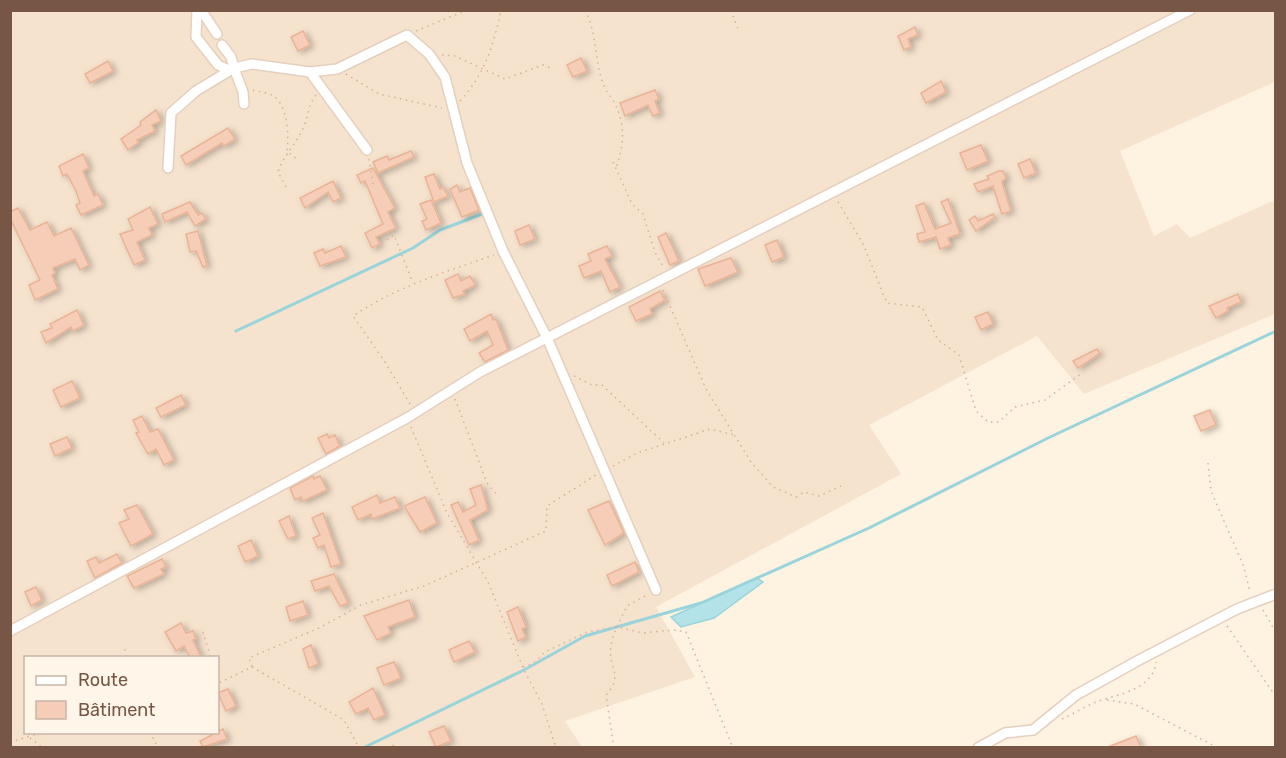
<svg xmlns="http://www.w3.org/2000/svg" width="1286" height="758" font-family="Rubik,sans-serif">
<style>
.residential{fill:#f6e3ce;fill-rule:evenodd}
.water{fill:#b3e3e9;stroke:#99d3dc;stroke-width:1.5}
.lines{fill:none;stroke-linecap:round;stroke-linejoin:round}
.stream{stroke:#99d3dc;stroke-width:3}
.building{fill:#f6cdb6;stroke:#eab395;stroke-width:1.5;filter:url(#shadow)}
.minor-casing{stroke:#e5cfbe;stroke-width:12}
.path{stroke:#dab099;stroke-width:1.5;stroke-dasharray:1.5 4.5;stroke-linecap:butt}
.minor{stroke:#fff;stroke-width:9}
</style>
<defs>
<filter id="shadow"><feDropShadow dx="3.5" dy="2" stdDeviation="3" flood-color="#0004"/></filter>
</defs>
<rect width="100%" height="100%" fill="#fef2e0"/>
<path class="residential" d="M10,11H1275V82L1120,151L1154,236L1177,224L1190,238L1275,200V314L1084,394L1037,336L869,425L901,474L656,607L695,677L565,721L582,747H11ZM26,658H218V732H26Z"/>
<polygon class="water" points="757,578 763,582 714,618 681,627 671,617"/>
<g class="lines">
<g class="stream">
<polyline points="236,331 413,248 440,230 485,213"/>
<polyline points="363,748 524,670 585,636 701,603 869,528 1048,438 1276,331"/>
</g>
</g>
<g class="building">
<polygon points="915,27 918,35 908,39 911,47 904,50 898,36"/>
<polygon points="303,31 310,45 298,51 291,37"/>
<polygon points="581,58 587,71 573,77 567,65"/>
<polygon points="108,61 113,71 90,83 85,74"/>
<polygon points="941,81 946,92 926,103 921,93"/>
<polygon points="655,90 659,99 655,101 660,113 653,116 648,105 625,116 620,103"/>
<polygon points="156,110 161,121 152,125 155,131 137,140 139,142 128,150 121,139 141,125 140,122"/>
<polygon points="228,128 235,139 224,146 222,143 186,165 181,156"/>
<polygon points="981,145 988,161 967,170 960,153"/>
<polygon points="411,151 414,157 378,173 373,162 387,156 389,160"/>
<polygon points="83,154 89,168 83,171 94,196 98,194 103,205 81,215 76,205 80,203 76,191 67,174 63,176 59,166"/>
<polygon points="1030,159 1036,173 1024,178 1018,164"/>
<polygon points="373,168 395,208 388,212 396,228 376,237 380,244 372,248 365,233 383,224 365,181 361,183 357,175"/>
<polygon points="999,171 1003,171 1006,178 1002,182 1011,211 1002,214 993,186 978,192 974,184 989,179 987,176"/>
<polygon points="434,174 440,189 443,187 448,196 434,202 425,177"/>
<polygon points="333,181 341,198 333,202 328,192 305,208 300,198"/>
<polygon points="457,185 460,192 470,188 479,210 462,217 450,189"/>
<polygon points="948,199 960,234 948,238 951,245 940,249 936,237 919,242 917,234 925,232 916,206 924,203 935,229 951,223 941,202"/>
<polygon points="431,200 441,223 426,230 422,221 427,219 420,204"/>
<polygon points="190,202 198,215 202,213 206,219 195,226 187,212 165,222 162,214"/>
<polygon points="150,207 158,224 149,228 152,235 137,242 145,260 134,265 120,234 133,230 128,219"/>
<polygon points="18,208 30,230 47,222 54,236 71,228 89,265 80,270 75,259 53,268 55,273 52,275 58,289 35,300 29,285 40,280 10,218 10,212"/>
<polygon points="993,214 995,217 976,231 969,220 975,216 978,221"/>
<polygon points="529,225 535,239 520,245 515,231"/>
<polygon points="198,231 207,266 203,267 196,251 190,252 186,234"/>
<polygon points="666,233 679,261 670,265 658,237"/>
<polygon points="777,240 784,257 772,262 765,245"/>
<polygon points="341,246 346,257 320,266 314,253 323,249 325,253"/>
<polygon points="607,246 612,256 605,259 620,287 610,292 601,271 584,278 579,266 591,261 588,254"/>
<polygon points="731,258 738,272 705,286 698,269"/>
<polygon points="458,274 461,281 470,276 475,285 463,291 465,294 453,298 445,280"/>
<polygon points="660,291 665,300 650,309 652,314 636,321 629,307"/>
<polygon points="1238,294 1241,302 1227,308 1228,311 1216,318 1209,306"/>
<polygon points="77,310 84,325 73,331 71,327 46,343 41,332 52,328 50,324"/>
<polygon points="988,312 993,324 981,330 975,317"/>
<polygon points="491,314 493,320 496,319 508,350 485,362 479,353 493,345 487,331 470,341 464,329"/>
<polygon points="1097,349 1100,353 1078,368 1073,361"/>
<polygon points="72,381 80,398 61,407 53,390"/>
<polygon points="181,395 186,405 161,417 156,408"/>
<polygon points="1210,410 1216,425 1201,431 1194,416"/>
<polygon points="142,416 150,432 158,429 174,460 164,465 156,449 148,454 136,433 139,432 133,420"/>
<polygon points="327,434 329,438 335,435 340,446 326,454 318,438"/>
<polygon points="67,437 72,448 55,456 50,444"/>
<polygon points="313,476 314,479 320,476 327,490 303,501 301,497 295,500 290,488"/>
<polygon points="481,485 488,510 470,520 479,540 469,545 451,505 458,502 463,512 476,505 470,489"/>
<polygon points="377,495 380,503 395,497 400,508 372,519 371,514 358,520 352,507"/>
<polygon points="425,497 437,523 420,532 404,506"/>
<polygon points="609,501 624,533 605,545 588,510"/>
<polygon points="137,505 153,534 131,546 119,523 129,519 124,510"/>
<polygon points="323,513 341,564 331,567 324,545 318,548 313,538 320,535 312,518"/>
<polygon points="289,516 296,536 288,539 279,521"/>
<polygon points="251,540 258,556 245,562 238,546"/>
<polygon points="117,554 122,563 95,578 87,561 96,557 99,563"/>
<polygon points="162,559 166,567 161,569 164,574 134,588 127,576"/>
<polygon points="635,562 639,572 612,586 607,575"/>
<polygon points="334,574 348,603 340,606 329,586 315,591 311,581"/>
<polygon points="36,587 42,600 31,606 25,592"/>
<polygon points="409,600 415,617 388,627 391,633 377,640 364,616"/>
<polygon points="303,601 308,615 290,621 286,607"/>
<polygon points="518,607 526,627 522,629 526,637 518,641 507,612"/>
<polygon points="181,623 186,633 193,631 196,639 193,640 201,657 190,657 184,646 176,651 165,632"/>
<polygon points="469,641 475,652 454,662 449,650"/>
<polygon points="311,645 318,664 309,668 303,649"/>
<polygon points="394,662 401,678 384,685 377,668"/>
<polygon points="373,688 385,715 374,720 368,708 356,714 349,702"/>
<polygon points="228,689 236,706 226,711 218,693"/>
<polygon points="444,726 451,741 436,747 429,732"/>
<polygon points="223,729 227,739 203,747 200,741"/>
<polygon points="1136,736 1141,747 1108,747"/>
</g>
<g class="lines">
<g class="minor-casing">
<g id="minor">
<polyline points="197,10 196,37 218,65 229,70"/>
<polyline points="201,10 217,34"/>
<polyline points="222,45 231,57 234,68 252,64 310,72 337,69 407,35 429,54 445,77 467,163 503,251 548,340 656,590"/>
<polyline points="310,72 367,150"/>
<polyline points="168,168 171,113 196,91 234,68 243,92 244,104"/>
<polyline points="10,631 407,418 480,372 1190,10"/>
<polyline points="978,748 1005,733 1033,730 1076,695 1139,660 1237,609 1276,594"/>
</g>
</g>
<g class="path">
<path d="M585,10C598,35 594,62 604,86C606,92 611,96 614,102C626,125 624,145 616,168"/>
<polyline points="731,10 739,32"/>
<polyline points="416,31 467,10"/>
<polyline points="442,55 455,56 505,79 543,65 553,69"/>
<polyline points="346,74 379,94 442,108"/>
<path d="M253,90C259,92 269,92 275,97C288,108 289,136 287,151L299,161"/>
<path d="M460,101C485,73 491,51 500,16L499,10"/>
<polyline points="369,159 373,184"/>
<polyline points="613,162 632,204 643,214 655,252 664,268"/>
<path d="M286,187L278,172C284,154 298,142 304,126C309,114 308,105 316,95"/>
<polyline points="838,202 863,244 887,303 922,307 938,340 959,355 976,411 988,422 999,422 1015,407 1045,400 1082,373"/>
<polyline points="387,240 394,235 413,283"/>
<polyline points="10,243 16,244"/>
<polyline points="663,290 706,389 751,462 773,487 796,497 804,492 819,496 841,486"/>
<polyline points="574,376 592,385 602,385 664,443"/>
<polyline points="455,399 487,483 499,497"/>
<path d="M410,404L385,362L353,316C396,287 445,272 494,255"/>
<polyline points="411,427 447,513 488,582 524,670 542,704 556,748"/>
<polyline points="1208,463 1211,491 1244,567 1250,592"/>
<polyline points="613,466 637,453 710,429 735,435"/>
<polyline points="1263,610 1276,633"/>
<polyline points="1227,626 1276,697"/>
<polyline points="203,632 211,658"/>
<polyline points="125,649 126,658"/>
<polyline points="252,667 344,720 359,748"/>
<polyline points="523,667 534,663 545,652 587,632 618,627 642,633 674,630 686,632 733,748"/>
<polyline points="218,678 219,683 252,667 249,658 319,628 361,605 424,586 546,531 547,506 596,475"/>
<polyline points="1107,700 1134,704 1218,748"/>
<path d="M1062,719C1074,714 1085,706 1096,702C1118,694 1153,690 1156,662"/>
<polyline points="150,732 158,748"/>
<polyline points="30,738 43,748"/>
<polyline points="10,742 44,732"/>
<polyline points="387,748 396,744"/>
<path d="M614,748L606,695C625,674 607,667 611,646C613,632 621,619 627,606L647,595"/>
</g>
<use href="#minor" class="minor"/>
</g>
<rect width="1286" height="758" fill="none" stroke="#775645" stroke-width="24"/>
<rect x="24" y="656" width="195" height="78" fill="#fff5e8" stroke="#c9b5a7" stroke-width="1.5"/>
<rect x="36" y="676" width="30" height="9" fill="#ffffff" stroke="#c9b5a7" stroke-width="1.5"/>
<text x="78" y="686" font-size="18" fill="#775645">Route</text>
<rect x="36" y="701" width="30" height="18" fill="#f6cdb6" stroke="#c9b5a7" stroke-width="1.5"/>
<text x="78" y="716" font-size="18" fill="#775645">Bâtiment</text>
</svg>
